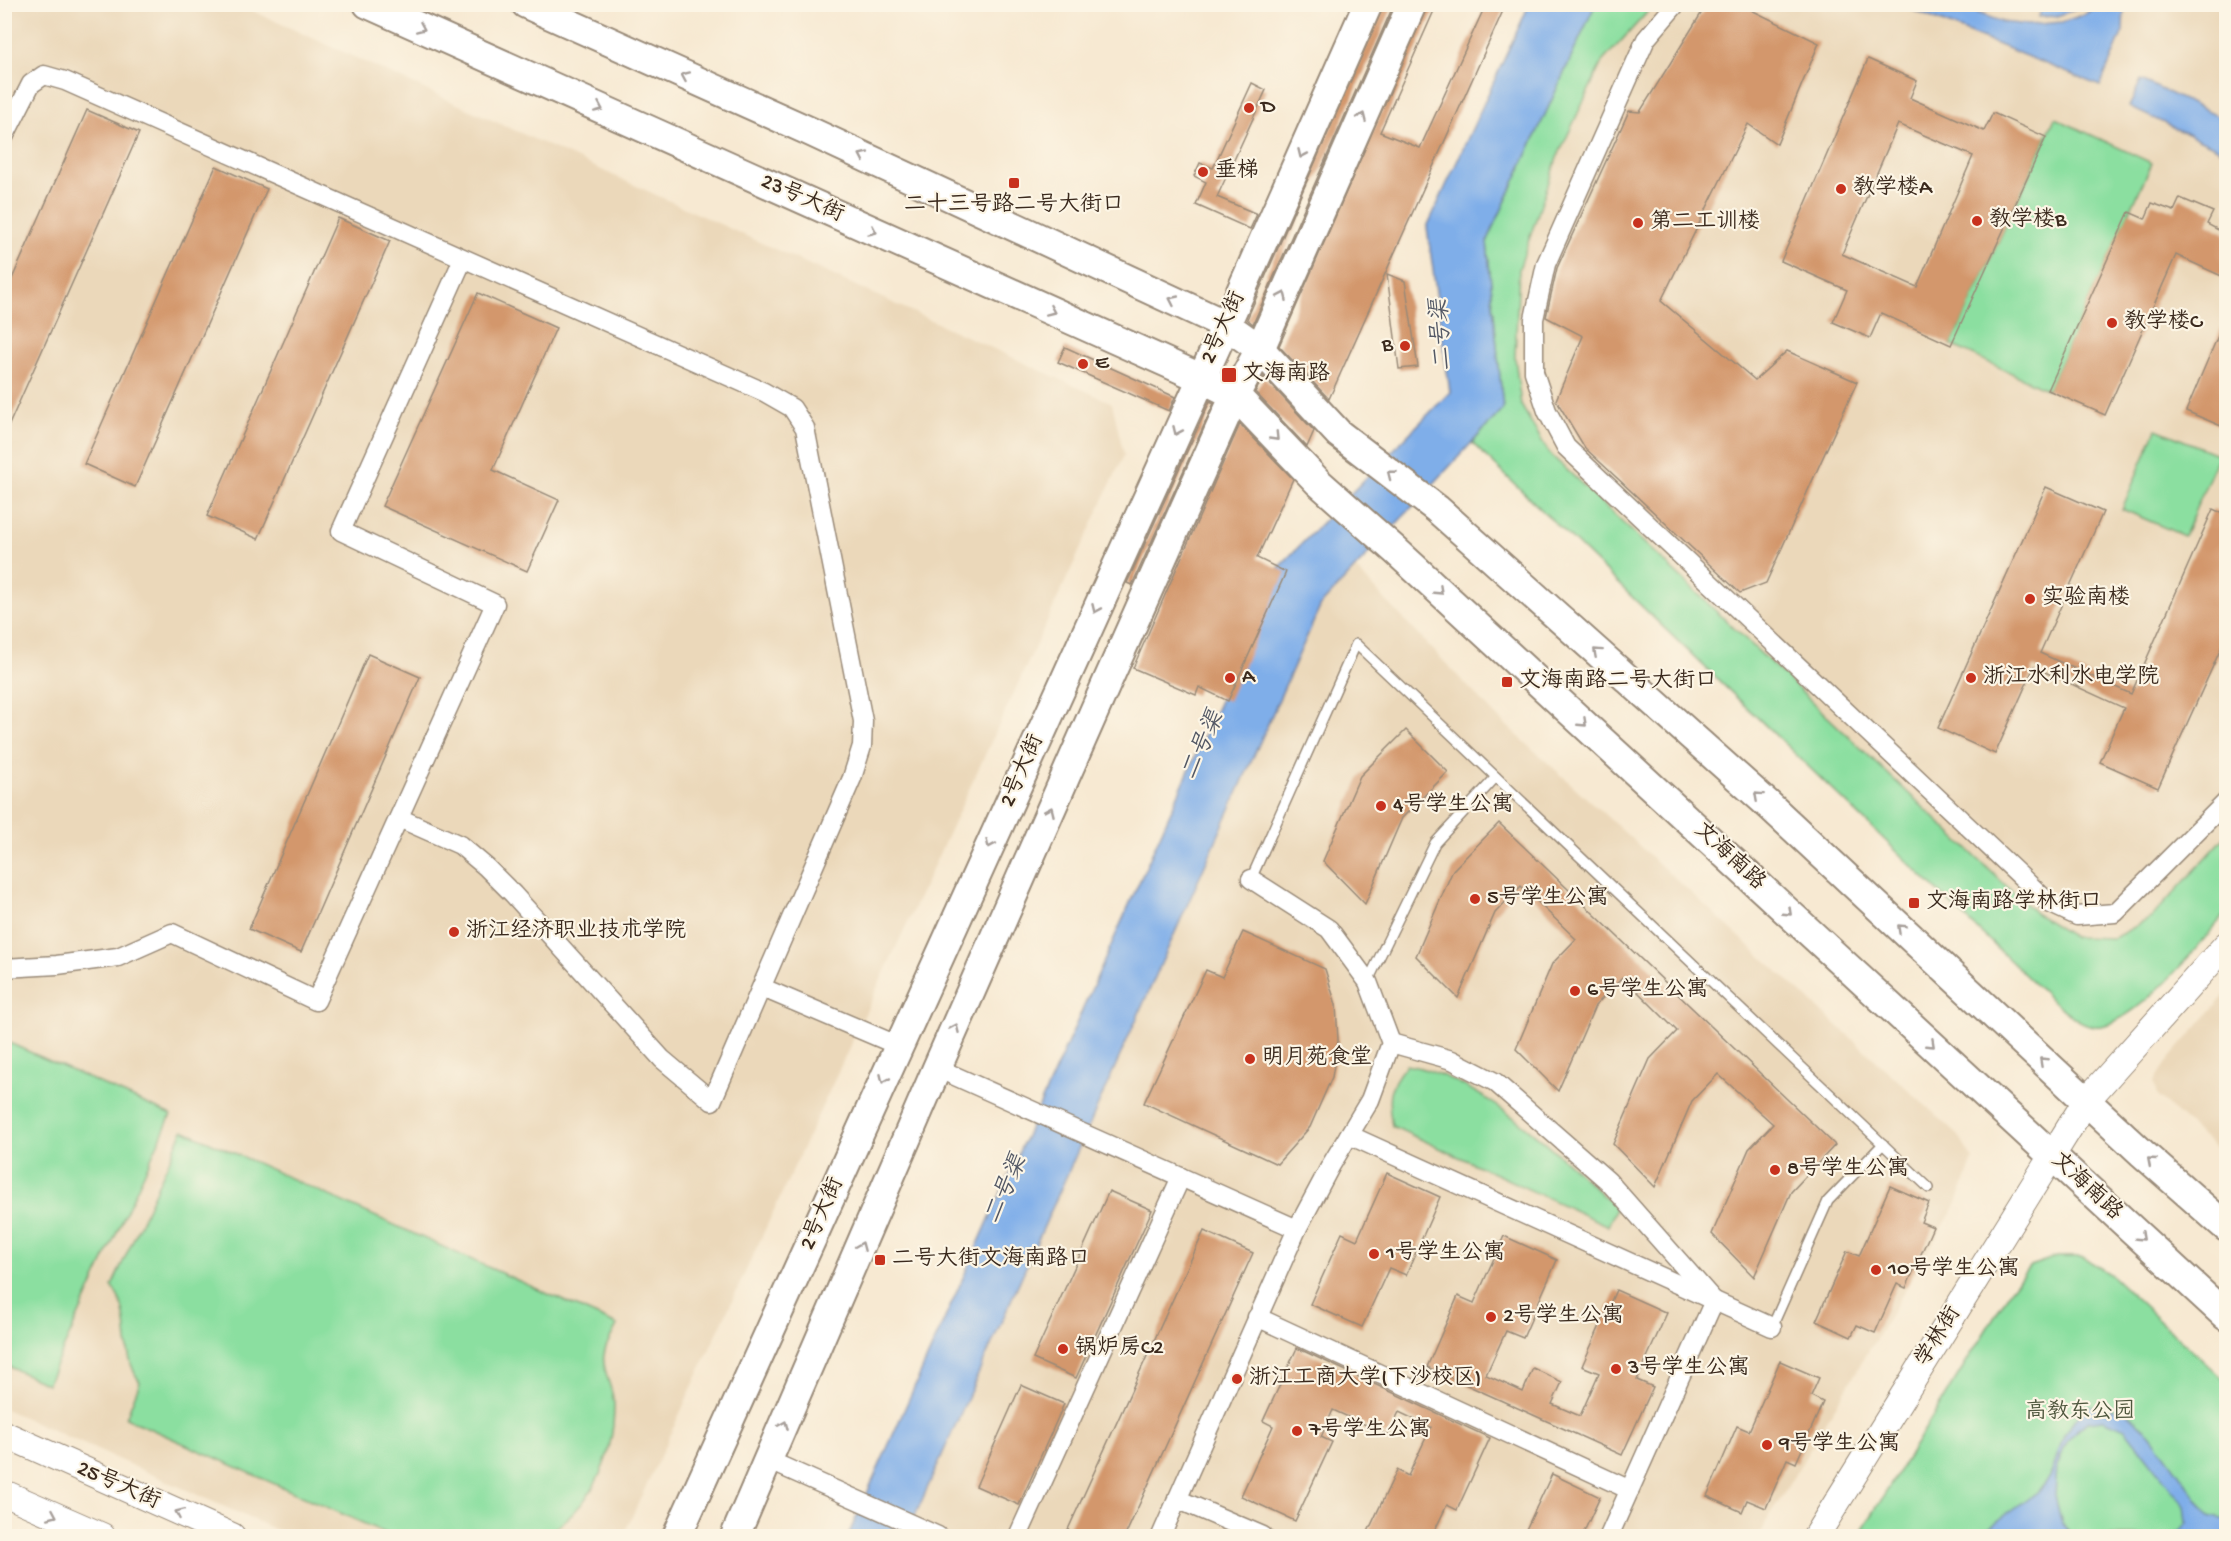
<svg xmlns="http://www.w3.org/2000/svg" width="2231" height="1541" font-family="'Gochi Hand','LXGW WenKai TC',sans-serif">
<style>
.built{fill:#ebd8ba}
.green{fill:#8bdfa0;stroke:#63845f;stroke-width:1.5}
.water{fill:#7faee9;stroke:#5d6c84;stroke-width:1.5}
.building{fill:#d3976c;fill-rule:evenodd}
.lines{fill:none;stroke-linecap:round;stroke-linejoin:round}
.lane-casing{stroke:#998a78;stroke-width:12}
.street-casing{stroke:#998a78;stroke-width:21}
.secondary-casing{stroke:#998a78;stroke-width:28}
.primary-casing{stroke:#998a78;stroke-width:32}
.lane{stroke:#fff;stroke-width:9}
.street{stroke:#fff;stroke-width:18}
.secondary{stroke:#fff;stroke-width:26}
.primary{stroke:#fff;stroke-width:28}
.oneway{stroke:#a79f9a}
.poi-dot{fill:#c8321e;stroke:#fcf5e5;stroke-width:2}
.labels{text-anchor:middle;dominant-baseline:central;stroke-width:4.5;stroke-linejoin:round;paint-order:stroke}
.poi-label{font-size:22px;fill:#3b2a1e;stroke:#fcf5e5;text-anchor:start}
.street-label{font-size:22px;fill:#3b2a1e;stroke:#fcf5e5}
.park-label{font-size:22px;fill:#4f573e;stroke:#fcf5e5}
.water-label{font-size:24px;font-style:italic;fill:#535865;stroke:#fcf5e5}
</style>
<rect width="100%" height="100%" fill="#fcf5e5"/>
<filter id="ink" filterUnits="userSpaceOnUse"><feTurbulence type="fractalNoise" baseFrequency=".0167" numOctaves="2"/><feDisplacementMap in="SourceGraphic" scale="12" xChannelSelector="R" yChannelSelector="G"/><feConvolveMatrix kernelMatrix="1 2 1 2 8 2 1 2 1" color-interpolation-filters="sRGB"/></filter>
<filter id="wash" filterUnits="userSpaceOnUse"><feTurbulence type="fractalNoise" baseFrequency=".008" numOctaves="4" result="noise"/><feDisplacementMap in="SourceGraphic" scale="24" xChannelSelector="R" yChannelSelector="G"/><feGaussianBlur stdDeviation="1.35" result="paint"/><feColorMatrix in="noise" values="0 0 0 0 0 0 0 0 0 0 0 0 0 0 0 0 0 1.4 0 .05"/><feComposite in="paint" operator="in"/></filter>
<g filter="url(#wash)">
<rect width="100%" height="100%" fill="#f7e9d2"/>
<g class="built">
<polygon points="5,5 240,5 1112,403 1124,455 623,1536 290,1536 5,1409"/>
<polygon points="1595,5 2226,5 2226,913 2166,982 2125,1015 2099,1026 2080,1022 2049,998 1472,443 1503,409 1487,242"/>
<polygon points="1355,568 1495,715 1958,1135 1973,1160 1957,1203 1758,1536 906,1536 1321,605"/>
<polygon points="2226,994 2226,1157 2157,1096 2154,1082 2169,1059"/>
</g>
<g class="green">
<path d="M1595,5H1654L1602,62L1557,158L1519,269L1515,357L1521,405L1549,453L2035,913L2073,937L2114,938L2151,918L2226,836V913C2199,945 2142,1018 2101,1026C2082,1029 2063,1008 2049,998L1472,443L1503,409L1487,242Z"/>
<polygon points="2055,118 2152,163 2048,390 1951,345"/>
<polygon points="2156,429 2219,455 2184,536 2122,509"/>
<polygon points="5,1041 171,1115 47,1384 5,1365"/>
<path d="M1406,1065C1482,1077 1562,1157 1616,1208L1608,1226L1392,1126C1387,1098 1387,1088 1406,1065Z"/>
<path d="M183,1130L617,1325C613,1334 605,1345 604,1355C601,1368 614,1390 614,1405C614,1460 591,1509 543,1536H392L126,1418L140,1382C122,1357 130,1330 121,1303C119,1297 115,1292 112,1286Z"/>
<polygon points="2056,1257 2083,1257 2110,1274 2226,1382 2226,1536 1859,1536 2010,1291 2030,1266"/>
</g>
<g class="water">
<polygon points="1529,5 1595,5 1487,242 1503,409 1321,605 906,1536 848,1536 1280,566 1450,392 1427,227"/>
<polygon points="1912,5 1966,5 1978,13 2002,22 2029,25 2062,22 2083,15 2099,5 2124,5 2123,31 2100,86 1910,9"/>
<polygon points="2044,5 2044,4 2087,5 2057,16 2038,17"/>
<polygon points="2141,80 2226,120 2226,152 2129,107"/>
<polygon points="2086,1405 2125,1411 2150,1434 2210,1516 2226,1520 2226,1536 2175,1536 2187,1523 2185,1506 2125,1429 2104,1420 2087,1422 2068,1439 2057,1466 2055,1496 2062,1524 2074,1536 1977,1536 2040,1490 2050,1477 2064,1435"/>
</g>
<g id="blocks">
<g class="building">
<polygon points="1384,4 1394,4 1253,324 1247,319"/>
<polygon points="1428,4 1437,4 1380,132 1420,148 1486,4 1506,4 1329,399 1279,346"/>
<polygon points="1707,4 1739,4 1819,43 1777,144 1748,124 1661,301 1755,380 1787,351 1857,382 1766,583 1740,593 1585,448 1556,400 1583,336 1546,317 1557,268 1629,111 1640,112"/>
<path d="M1868,59L1917,81L1910,98L1984,131L1993,113L2046,137L1951,345L1881,313L1870,338L1833,322L1847,290L1781,261ZM1898,124L1973,156L1917,287L1842,254Z"/>
<polygon points="1252,83 1266,90 1217,197 1257,214 1250,229 1196,205 1206,182 1194,176 1200,163 1213,168"/>
<polygon points="87,110 139,133 4,436 4,297"/>
<polygon points="216,166 267,189 135,487 84,464"/>
<polygon points="2180,198 2213,212 2207,224 2226,234 2226,278 2176,255 2105,415 2048,390 2129,212 2145,219 2152,203 2174,211"/>
<polygon points="338,218 390,241 258,539 207,516"/>
<polygon points="1387,274 1405,281 1418,367 1399,369"/>
<polygon points="478,293 556,328 493,470 559,500 527,571 382,506"/>
<polygon points="2226,317 2226,428 2186,411"/>
<polygon points="1065,347 1175,397 1169,411 1058,362"/>
<polygon points="1264,377 1314,431 1307,447 1255,392"/>
<polygon points="1210,401 1214,403 1132,585 1127,583"/>
<polygon points="1240,424 1293,479 1257,558 1286,572 1228,701 1199,687 1196,695 1133,668"/>
<polygon points="2046,487 2103,512 2040,653 2131,694 2213,509 2226,515 2226,637 2158,788 2100,762 2124,708 2034,667 1995,754 1938,728"/>
<polygon points="368,654 420,677 301,952 249,929"/>
<polygon points="1406,730 1448,772 1402,818 1365,904 1323,861 1360,776"/>
<polygon points="1499,823 1835,1145 1791,1192 1754,1277 1712,1234 1749,1149 1773,1124 1718,1074 1692,1101 1655,1187 1613,1144 1650,1059 1677,1031 1623,977 1595,1006 1558,1091 1516,1049 1552,964 1576,939 1521,886 1495,913 1458,998 1416,956 1453,870"/>
<polygon points="1243,932 1325,969 1336,1005 1338,1041 1332,1077 1310,1127 1277,1164 1144,1103 1206,970 1222,977"/>
<polygon points="1387,1173 1440,1197 1406,1275 1389,1268 1362,1327 1310,1304 1342,1233 1357,1240"/>
<polygon points="1890,1186 1929,1203 1921,1222 1933,1227 1906,1288 1897,1284 1875,1333 1857,1325 1851,1337 1816,1321 1847,1251 1859,1256"/>
<polygon points="1109,1191 1152,1210 1076,1378 1033,1359"/>
<polygon points="1204,1231 1253,1253 1125,1536 1065,1536"/>
<polygon points="1504,1236 1557,1260 1523,1338 1506,1331 1486,1375 1523,1392 1533,1368 1562,1382 1552,1404 1580,1416 1599,1373 1582,1366 1616,1290 1667,1313 1637,1380 1653,1387 1622,1455 1427,1367 1458,1296 1474,1303"/>
<polygon points="1297,1348 1490,1438 1457,1510 1447,1505 1432,1536 1366,1536 1397,1470 1408,1476 1431,1427 1399,1412 1388,1435 1333,1410 1321,1437 1332,1442 1295,1521 1241,1496 1273,1426 1263,1421"/>
<polygon points="1780,1361 1819,1378 1811,1396 1823,1402 1796,1463 1787,1459 1766,1508 1747,1500 1742,1512 1707,1496 1737,1426 1749,1431"/>
<polygon points="1021,1385 1064,1404 1019,1505 976,1486"/>
<polygon points="1552,1474 1600,1497 1582,1536 1523,1536"/>
</g>
</g>
</g>
<g filter="url(#ink)">
<use href="#blocks" fill-opacity="0" stroke="#998a78" stroke-width="1.5"/>
<g class="lines">
<g class="lane-casing">
<g id="lane">
<polyline points="1251,879 1356,644 1929,1188"/>
<polyline points="1368,981 1435,843 1496,777"/>
<polyline points="1772,1327 1828,1201 1883,1144"/>
</g>
</g>
<g class="street-casing">
<g id="street">
<polyline points="1676,4 1646,39 1546,264 1534,319 1534,372 1547,411 1566,447 2049,903 2077,916 2115,913 2226,802"/>
<polyline points="4,137 31,84 44,75 65,81 764,392 792,408 805,428 863,721 862,746 852,778 712,1101 662,1059 513,894 486,867 460,845 399,818"/>
<polyline points="4,968 57,965 118,957 172,933 316,1001 495,604 341,531 463,259"/>
<polyline points="763,988 899,1046"/>
<polyline points="1391,1043 1452,1060 1495,1082 1608,1181 1714,1301 1609,1536"/>
<polyline points="937,1068 1297,1229"/>
<polyline points="1349,1135 1772,1327"/>
<polyline points="1257,1317 1630,1490"/>
<polyline points="768,1460 938,1536"/>
<polyline points="1177,1499 1263,1536"/>
<polyline points="1018,1536 1181,1177"/>
<polyline points="1161,1536 1297,1229 1331,1165 1370,1100 1391,1043 1368,982 1329,929 1251,879"/>
</g>
</g>
<g class="secondary-casing">
<g id="secondary">
<polyline points="4,1434 232,1536"/>
<polyline points="4,1493 102,1536"/>
<polyline points="1816,1536 2086,1101 2226,945"/>
</g>
</g>
<g class="primary-casing">
<g id="primary">
<polyline points="368,4 1201,378 1235,395 1318,482 1396,551 2226,1316"/>
<polyline points="526,4 809,131 1226,325 1260,349 1339,434 1437,509 1770,806 2142,1153 2226,1227"/>
<polyline points="677,1536 1226,325 1368,4"/>
<polyline points="735,1536 937,1068 1108,680 1235,395 1260,349 1412,4"/>
</g>
</g>
<use href="#lane" class="lane"/>
<use href="#street" class="street"/>
<use href="#secondary" class="secondary"/>
<use href="#primary" class="primary"/>
</g>
<defs><path id="oneway-chevron" d="M-2-3.5L2.5 0L-2 3.5" fill="none" stroke-width="1.6" stroke-linecap="round" stroke-linejoin="round" transform="scale(1.5)"/></defs>
<g class="oneway">
<use href="#oneway-chevron" transform="translate(421 28) rotate(24)"/>
<use href="#oneway-chevron" transform="translate(685 76) rotate(-156)"/>
<use href="#oneway-chevron" transform="translate(599 108) rotate(24)"/>
<use href="#oneway-chevron" transform="translate(1362 117) rotate(-66)"/>
<use href="#oneway-chevron" transform="translate(1302 154) rotate(114)"/>
<use href="#oneway-chevron" transform="translate(863 156) rotate(-155)"/>
<use href="#oneway-chevron" transform="translate(873 231) rotate(24)"/>
<use href="#oneway-chevron" transform="translate(1283 296) rotate(-66)"/>
<use href="#oneway-chevron" transform="translate(1173 300) rotate(-155)"/>
<use href="#oneway-chevron" transform="translate(1051 311) rotate(24)"/>
<use href="#oneway-chevron" transform="translate(1177 431) rotate(114)"/>
<use href="#oneway-chevron" transform="translate(1275 437) rotate(46)"/>
<use href="#oneway-chevron" transform="translate(1391 474) rotate(-142)"/>
<use href="#oneway-chevron" transform="translate(1439 591) rotate(43)"/>
<use href="#oneway-chevron" transform="translate(1096 609) rotate(114)"/>
<use href="#oneway-chevron" transform="translate(1597 652) rotate(-138)"/>
<use href="#oneway-chevron" transform="translate(1583 723) rotate(43)"/>
<use href="#oneway-chevron" transform="translate(1758 796) rotate(-138)"/>
<use href="#oneway-chevron" transform="translate(1050 811) rotate(-66)"/>
<use href="#oneway-chevron" transform="translate(990 844) rotate(114)"/>
<use href="#oneway-chevron" transform="translate(1788 912) rotate(43)"/>
<use href="#oneway-chevron" transform="translate(1901 928) rotate(-137)"/>
<use href="#oneway-chevron" transform="translate(955 1028) rotate(-66)"/>
<use href="#oneway-chevron" transform="translate(1931 1044) rotate(43)"/>
<use href="#oneway-chevron" transform="translate(2043 1061) rotate(-137)"/>
<use href="#oneway-chevron" transform="translate(884 1079) rotate(114)"/>
<use href="#oneway-chevron" transform="translate(2151 1161) rotate(-139)"/>
<use href="#oneway-chevron" transform="translate(2141 1237) rotate(43)"/>
<use href="#oneway-chevron" transform="translate(861 1246) rotate(-67)"/>
<use href="#oneway-chevron" transform="translate(784 1425) rotate(-67)"/>
<use href="#oneway-chevron" transform="translate(179 1513) rotate(-156)"/>
<use href="#oneway-chevron" transform="translate(53 1515) rotate(24)"/>
</g>
</g>
<g class="poi-dot">
<circle cx="1249" cy="108" r="6"/>
<circle cx="1203" cy="172" r="6"/>
<rect x="1008" y="177" width="12" height="12" rx="3"/>
<circle cx="1841" cy="189" r="6"/>
<circle cx="1977" cy="221" r="6"/>
<circle cx="1638" cy="223" r="6"/>
<circle cx="2112" cy="323" r="6"/>
<circle cx="1405" cy="346" r="6"/>
<circle cx="1083" cy="364" r="6"/>
<rect x="1221" y="367" width="16" height="16" rx="3"/>
<circle cx="2030" cy="599" r="6"/>
<circle cx="1230" cy="678" r="6"/>
<circle cx="1971" cy="678" r="6"/>
<rect x="1501" y="676" width="12" height="12" rx="3"/>
<circle cx="1381" cy="806" r="6"/>
<circle cx="1475" cy="899" r="6"/>
<rect x="1908" y="897" width="12" height="12" rx="3"/>
<circle cx="454" cy="932" r="6"/>
<circle cx="1575" cy="991" r="6"/>
<circle cx="1250" cy="1059" r="6"/>
<circle cx="1775" cy="1170" r="6"/>
<circle cx="1374" cy="1254" r="6"/>
<rect x="874" y="1254" width="12" height="12" rx="3"/>
<circle cx="1876" cy="1270" r="6"/>
<circle cx="1491" cy="1317" r="6"/>
<circle cx="1063" cy="1349" r="6"/>
<circle cx="1616" cy="1369" r="6"/>
<circle cx="1237" cy="1379" r="6"/>
<circle cx="1297" cy="1431" r="6"/>
<circle cx="1767" cy="1445" r="6"/>
</g>
<g class="labels">
<g class="poi-label">
<text x="1261" y="108">D</text>
<text x="1215" y="172">垂梯</text>
<text x="1853" y="189">教学楼A</text>
<text x="1014" y="206" text-anchor="middle">二十三号路二号大街口</text>
<text x="1989" y="221">教学楼B</text>
<text x="1650" y="223">第二工训楼</text>
<text x="2124" y="323">教学楼C</text>
<text x="1393" y="346" text-anchor="end">B</text>
<text x="1095" y="364">E</text>
<text x="1242" y="375">文海南路</text>
<text x="2042" y="599">实验南楼</text>
<text x="1242" y="678">A</text>
<text x="1983" y="678">浙江水利水电学院</text>
<text x="1519" y="682">文海南路二号大街口</text>
<text x="1393" y="806">4号学生公寓</text>
<text x="1487" y="899">5号学生公寓</text>
<text x="1926" y="903">文海南路学林街口</text>
<text x="466" y="932">浙江经济职业技术学院</text>
<text x="1587" y="991">6号学生公寓</text>
<text x="1262" y="1059">明月苑食堂</text>
<text x="1787" y="1170">8号学生公寓</text>
<text x="1386" y="1254">1号学生公寓</text>
<text x="892" y="1260">二号大街文海南路口</text>
<text x="1888" y="1270">10号学生公寓</text>
<text x="1503" y="1317">2号学生公寓</text>
<text x="1075" y="1349">锅炉房C2</text>
<text x="1628" y="1369">3号学生公寓</text>
<text x="1249" y="1379">浙江工商大学(下沙校区)</text>
<text x="1309" y="1431">7号学生公寓</text>
<text x="1779" y="1445">9号学生公寓</text>
</g>
<g class="street-label">
<text transform="translate(802 199) rotate(24)">23号大街</text>
<text transform="translate(1224 328) rotate(-65)">2号大街</text>
<text transform="translate(1023 771) rotate(-66)">2号大街</text>
<text transform="translate(1729 857) rotate(43)">文海南路</text>
<text transform="translate(2086 1187) rotate(43)">文海南路</text>
<text transform="translate(823 1214) rotate(-66)">2号大街</text>
<text transform="translate(1939 1337) rotate(-58)">学林街</text>
<text transform="translate(118 1486) rotate(24)">25号大街</text>
</g>
<g class="park-label">
<text x="2080" y="1413">高教东公园</text>
</g>
<g class="water-label">
<text transform="translate(1443 335) rotate(-93)">二号渠</text>
<text transform="translate(1204 746) rotate(-66)">二号渠</text>
<text transform="translate(1007 1190) rotate(-66)">二号渠</text>
</g>
</g>
<rect width="2231" height="1541" fill="none" stroke="#fcf5e5" stroke-width="24"/>
</svg>
